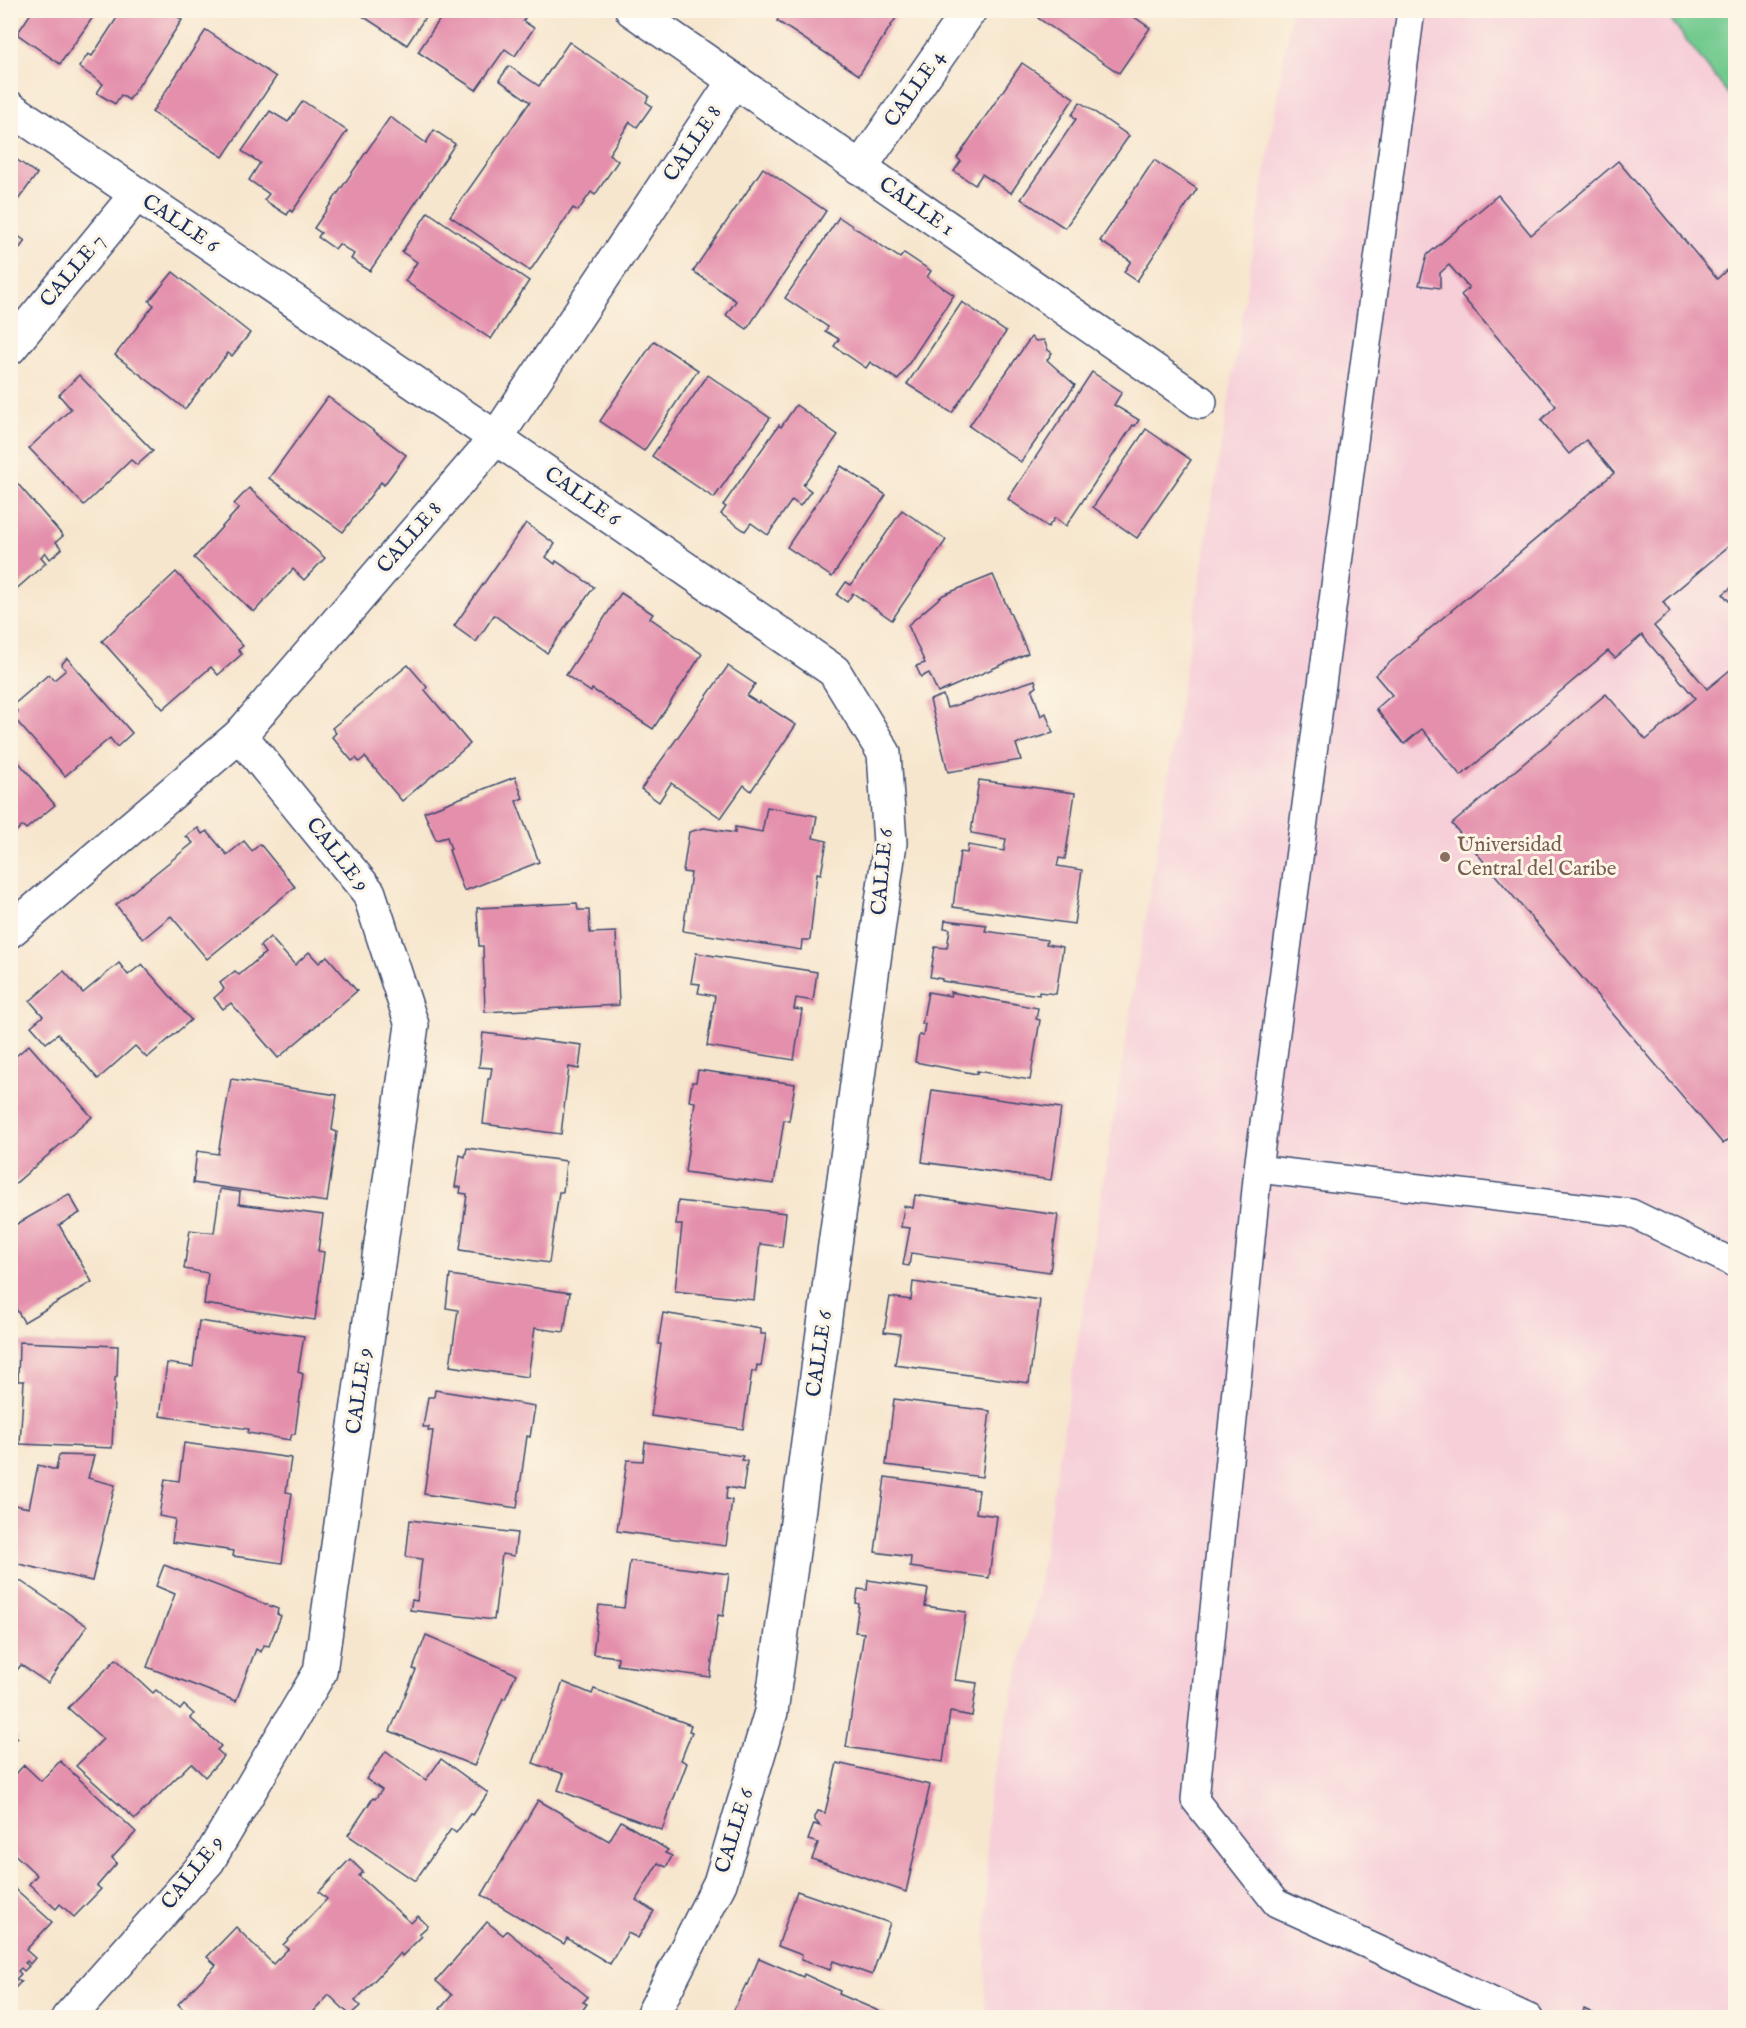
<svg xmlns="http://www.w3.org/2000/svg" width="1746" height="2028" font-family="'IM FELL English',serif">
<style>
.built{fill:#f6cfd9}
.green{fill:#72ca8f;stroke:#467c76;stroke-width:1.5}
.building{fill:#e48fac}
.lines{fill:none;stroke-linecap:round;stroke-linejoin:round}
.service-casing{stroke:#3c4a6f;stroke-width:30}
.minor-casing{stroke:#3c4a6f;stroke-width:36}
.service{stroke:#fff;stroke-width:27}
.minor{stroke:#fff;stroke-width:33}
.education-dot{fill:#8d6e63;stroke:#fcf5e5;stroke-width:2}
.labels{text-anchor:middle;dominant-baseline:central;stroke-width:6;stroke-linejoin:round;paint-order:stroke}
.street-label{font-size:21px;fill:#1b2f5e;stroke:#fcf5e5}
.education-label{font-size:21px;fill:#785e54;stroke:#fcf5e5;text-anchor:start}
</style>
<rect width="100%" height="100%" fill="#fcf5e5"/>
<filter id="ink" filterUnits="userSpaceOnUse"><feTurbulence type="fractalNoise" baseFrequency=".0167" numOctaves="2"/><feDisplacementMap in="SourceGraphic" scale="12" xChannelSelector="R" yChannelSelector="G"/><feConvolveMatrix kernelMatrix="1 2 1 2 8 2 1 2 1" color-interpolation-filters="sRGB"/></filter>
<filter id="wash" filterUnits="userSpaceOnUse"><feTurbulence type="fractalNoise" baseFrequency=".008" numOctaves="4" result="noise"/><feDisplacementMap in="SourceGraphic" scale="24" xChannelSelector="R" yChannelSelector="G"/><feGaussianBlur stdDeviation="1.35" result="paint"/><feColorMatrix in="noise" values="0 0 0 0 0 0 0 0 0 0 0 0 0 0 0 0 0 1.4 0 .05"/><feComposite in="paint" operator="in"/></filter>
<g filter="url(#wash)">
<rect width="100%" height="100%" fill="#f7e6ce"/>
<polygon class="built" points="1291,11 1735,11 1735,2017 985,2018 988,1796 1037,1595"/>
<polygon class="green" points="1664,11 1735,11 1735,103"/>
<g id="blocks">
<g class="building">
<polygon points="33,10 98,10 60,64 17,34"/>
<polygon points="122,10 168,10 182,20 129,100 121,95 115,104 97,93 103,84 79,67 88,54 92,56"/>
<polygon points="364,10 430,10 407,45 361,15"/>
<polygon points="446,10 530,10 523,21 534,28 515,56 505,49 476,90 418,52"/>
<polygon points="783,10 885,10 896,18 859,75 777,21"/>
<polygon points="1043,10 1124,10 1150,28 1119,73 1038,18"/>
<polygon points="206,30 276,77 223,157 152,112"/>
<polygon points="569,42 649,96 646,102 652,106 637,127 630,122 609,154 618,161 595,195 591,192 578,211 573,208 530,271 450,216 530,102 499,80 509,66 539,86"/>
<polygon points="1022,63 1074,98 1011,193 982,174 975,185 954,171 961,161 957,158"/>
<polygon points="303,101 347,131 292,212 290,210 287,215 264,200 269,194 249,180 260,163 242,151 270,111 288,122"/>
<polygon points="1080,102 1129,136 1065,228 1021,199 1076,119 1072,115"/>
<polygon points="390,117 426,143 434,130 455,144 370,271 351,259 354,254 339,244 335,249 318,237 321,233 314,228"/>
<polygon points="10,155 37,174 10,211"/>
<polygon points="1154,160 1197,189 1137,281 1124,272 1131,261 1100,241"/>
<polygon points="1618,161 1717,279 1732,265 1736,269 1736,540 1663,602 1670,612 1654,626 1707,689 1736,665 1736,1133 1723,1144 1452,824 1606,694 1646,740 1695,698 1642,635 1615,658 1608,651 1461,776 1422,729 1404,744 1376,709 1392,695 1375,675 1614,473 1586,440 1569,454 1541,420 1556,406 1461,295 1469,288 1449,265 1440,273 1440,288 1419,285 1427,255 1498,195 1531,235"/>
<polygon points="763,168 826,211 747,329 726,315 736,301 693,271"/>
<polygon points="428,212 529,281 491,339 405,281 417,262 402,252"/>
<polygon points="839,217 900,258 904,253 931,271 927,277 954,295 898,380 870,362 866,368 834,346 839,339 825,331 828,327 785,298"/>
<polygon points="10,230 25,241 10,261"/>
<polygon points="173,272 250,333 232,356 228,353 185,409 115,355 154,305 149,301"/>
<polygon points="962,302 1006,332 952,413 907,384"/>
<polygon points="1031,337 1036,341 1044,340 1048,350 1052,353 1047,360 1075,385 1021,462 969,426"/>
<polygon points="654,341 698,370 644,451 600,421"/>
<polygon points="1092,372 1122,392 1114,405 1139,420 1135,426 1133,425 1066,526 1055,518 1048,527 1008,499"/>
<polygon points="79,375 153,451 137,465 131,460 84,505 29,448 71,409 59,395"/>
<polygon points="708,375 770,418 714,498 652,456"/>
<polygon points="328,397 406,455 384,485 381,482 343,532 269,478"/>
<polygon points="796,405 838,435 803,485 811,491 800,506 792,500 768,535 751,523 745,531 721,514 726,507 723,505 779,425 781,427"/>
<polygon points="1146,429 1191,460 1137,538 1093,507"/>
<polygon points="841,466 886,495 832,577 787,547"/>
<polygon points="10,475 63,536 56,542 62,549 50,559 45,552 41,557 46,563 14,591 10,587"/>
<polygon points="249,488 325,558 304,580 293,569 254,612 194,558 239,508 234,504"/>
<polygon points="902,510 946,540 892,620 853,593 847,602 837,595 846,582 851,585"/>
<polygon points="526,523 555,544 546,557 555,564 556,561 594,587 547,653 494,615 476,642 454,626"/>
<polygon points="176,572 243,646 238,650 242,654 218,675 211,667 163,709 102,641"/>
<polygon points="993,575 1028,653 938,693 929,673 921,677 916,666 925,663 908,625 943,595"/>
<polygon points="1736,584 1736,609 1723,594"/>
<polygon points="621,593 653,614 650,618 702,654 653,729 592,689 591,692 566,675"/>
<polygon points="67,658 132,733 117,747 110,738 65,776 13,717 18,711 12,706 49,674 54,680 66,670 61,665"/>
<polygon points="408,665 427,687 425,690 470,744 402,801 365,757 359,762 356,758 352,761 332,737 336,733 332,728"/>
<polygon points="728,666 755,684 747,696 758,703 759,701 796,725 751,791 744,785 721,818 671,783 659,802 641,789"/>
<polygon points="1035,680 1037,687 1032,690 1041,716 1046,713 1053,733 1016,744 1021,760 948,772 930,700 943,695 947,708"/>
<polygon points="10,752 55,805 26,829 23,826 10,836"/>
<polygon points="515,777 523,798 516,801 539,862 464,891 449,850 451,849 447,837 436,840 424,812"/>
<polygon points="979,780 1075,793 1065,859 1059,858 1057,866 1082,870 1074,924 953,907 960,852 967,853 968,845 1004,851 1006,839 971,833"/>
<polygon points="767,807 817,816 813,838 827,841 821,874 817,873 810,940 802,940 801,950 683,931 691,873 683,872 689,832 704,828 735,833 735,827 762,832"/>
<polygon points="198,828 202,834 207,831 227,855 244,841 252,851 260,844 295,887 207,959 171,916 143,939 116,905 193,843 186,836"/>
<polygon points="577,903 578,910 589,910 590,933 616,932 619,1005 485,1012 483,946 479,946 477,908"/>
<polygon points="945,920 987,925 985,931 1047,940 1046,944 1063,947 1056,994 1039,992 1039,995 942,981 942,979 930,977 935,947 947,948 950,929 944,928"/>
<polygon points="270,937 295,965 309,952 319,963 327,956 357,991 278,1058 231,1003 223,1009 214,998 224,989 220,983 235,971 239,975 265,953 260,946"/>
<polygon points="696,953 817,972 813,1001 796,998 794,1009 802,1010 794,1060 707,1046 715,996 698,993 700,984 691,983"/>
<polygon points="119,963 128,975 142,964 191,1020 147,1058 135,1046 98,1079 58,1034 46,1043 31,1026 43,1016 30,1001 64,971 83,993"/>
<polygon points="928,992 951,996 950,992 1038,1008 1036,1019 1040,1020 1030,1080 977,1071 977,1074 915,1062 919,1035 923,1036 925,1024 922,1024"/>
<polygon points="483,1033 582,1045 579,1069 569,1067 561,1134 483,1124 488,1079 490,1079 492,1068 479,1067"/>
<polygon points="29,1045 92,1117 10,1188 10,1061"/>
<polygon points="698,1070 795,1084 789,1121 784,1120 774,1184 685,1172 695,1102 689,1101 692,1082 696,1082"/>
<polygon points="231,1079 337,1095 332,1130 337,1132 327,1202 193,1183 197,1151 218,1154"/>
<polygon points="932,1090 1061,1108 1051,1180 922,1162"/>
<polygon points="467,1148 566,1161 563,1192 559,1192 549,1263 460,1250 467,1194 460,1193 461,1187 455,1187 460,1155 465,1157"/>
<polygon points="220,1189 240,1192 239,1204 323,1215 318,1251 324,1252 315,1320 204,1304 208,1273 184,1269 190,1230 214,1233"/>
<polygon points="69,1194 80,1213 59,1225 92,1282 24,1322 10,1299 10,1228"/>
<polygon points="915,1195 1058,1215 1050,1272 911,1253 909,1266 903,1265 910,1228 901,1227 904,1206 913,1208"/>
<polygon points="678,1201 786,1213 782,1247 760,1244 754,1300 675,1291 682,1225 676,1225"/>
<polygon points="450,1275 570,1293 564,1332 535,1328 528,1377 450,1366 458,1310 446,1308"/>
<polygon points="913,1282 1040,1300 1029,1383 895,1365 900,1334 884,1332 890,1297 911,1300"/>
<polygon points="663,1313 761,1329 761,1334 766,1334 761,1366 757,1365 756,1372 752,1371 743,1429 651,1416 661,1344 658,1344"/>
<polygon points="199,1321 304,1336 298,1372 303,1374 295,1434 292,1434 290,1440 248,1433 249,1429 160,1416 167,1363 193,1367"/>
<polygon points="19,1342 118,1346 117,1376 115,1377 112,1448 20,1444 24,1381 18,1381"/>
<polygon points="435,1390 535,1406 530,1437 527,1436 517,1508 424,1494 433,1431 428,1431 429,1427 423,1427 428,1397 434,1397"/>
<polygon points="894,1399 990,1411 982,1477 886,1465"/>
<polygon points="645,1442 743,1456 741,1460 747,1461 743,1490 727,1487 726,1499 732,1500 726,1546 617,1531 627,1460 643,1461"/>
<polygon points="184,1443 291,1458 286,1492 292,1493 282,1563 233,1556 234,1551 172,1542 175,1519 159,1516 165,1479 179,1481"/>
<polygon points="59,1455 94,1456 88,1478 115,1485 92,1581 10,1562 10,1504 29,1508 38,1465 56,1470"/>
<polygon points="885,1477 979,1490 976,1513 997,1516 989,1578 910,1567 911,1557 875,1552"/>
<polygon points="410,1520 517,1533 514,1556 502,1554 494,1620 410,1610 412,1600 417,1601 422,1559 406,1557"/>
<polygon points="630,1561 729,1574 723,1616 718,1615 710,1677 617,1665 618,1657 593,1654 599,1605 624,1608"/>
<polygon points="164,1565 278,1609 277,1614 281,1616 269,1646 264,1645 261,1652 256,1649 236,1701 147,1667 175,1594 156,1586"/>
<polygon points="10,1574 87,1626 48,1683 21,1665 10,1679"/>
<polygon points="868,1580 928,1589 925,1606 966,1612 955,1680 977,1683 972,1716 950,1712 943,1762 846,1747 864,1633 855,1632 859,1604 856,1603 858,1589 867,1590"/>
<polygon points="426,1635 516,1674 505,1699 503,1698 474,1766 390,1731 416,1670 413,1669"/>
<polygon points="116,1659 153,1693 156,1690 180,1710 184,1705 194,1714 190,1718 221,1746 217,1750 224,1756 205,1777 191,1763 135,1819 76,1766 103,1739 68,1708"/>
<polygon points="563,1682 592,1694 594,1689 691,1725 689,1731 692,1732 681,1760 687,1763 662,1830 558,1790 564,1774 533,1763"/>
<polygon points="10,1731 18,1738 10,1744"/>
<polygon points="386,1751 426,1780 441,1759 488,1793 473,1815 470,1814 456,1833 451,1829 415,1881 348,1835 373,1798 375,1799 382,1790 366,1779"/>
<polygon points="60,1761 136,1832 112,1858 117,1863 97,1886 101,1889 74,1917 60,1904 56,1909 29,1884 37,1875 10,1850 10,1780 24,1765 41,1781"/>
<polygon points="837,1763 930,1785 906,1892 812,1859 818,1843 808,1840 814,1824 820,1826 815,1820 815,1817 818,1811 825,1813"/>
<polygon points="538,1800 609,1841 621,1821 668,1850 665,1853 672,1856 666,1867 658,1863 636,1900 654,1911 638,1938 628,1933 610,1964 567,1938 564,1944 482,1895"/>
<polygon points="350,1859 363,1872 359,1876 411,1923 418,1916 428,1926 419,1934 422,1936 402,1956 400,1953 355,2001 360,2006 350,2015 329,1995 314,2011 319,2018 192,2018 178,2004 216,1965 207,1957 236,1927 273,1964 288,1949 283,1945 327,1899 319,1892"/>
<polygon points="10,1884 52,1922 26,1950 35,1958 30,1964 27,1961 25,1963 29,1966 24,1971 21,1968 18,1971 21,1974 16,1979 21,1982 10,1993"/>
<polygon points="797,1891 890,1923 872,1975 833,1961 830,1970 801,1960 802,1955 778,1946"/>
<polygon points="487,1922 503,1935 507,1931 588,1997 583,2002 587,2004 577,2018 450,2018 440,2009 452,1995 436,1981"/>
<polygon points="759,1958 803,1977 804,1974 840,1991 839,1994 888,2015 887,2018 730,2018 746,1984 748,1985"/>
<polygon points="1584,2009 1603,2018 1581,2018"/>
</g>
</g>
</g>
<g filter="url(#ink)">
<use href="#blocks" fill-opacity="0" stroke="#3c4a6f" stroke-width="1.5"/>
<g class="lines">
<g class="service-casing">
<g id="service">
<polyline points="1411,10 1258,1169 1195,1800 1276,1903 1529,2018"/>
<polyline points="1258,1169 1631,1213 1736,1264"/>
</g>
</g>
<g class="minor-casing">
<g id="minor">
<polyline points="632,10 1200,402"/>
<polyline points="10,108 496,438 834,671 884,753 890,843 771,1712 720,1883 651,2018"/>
<polyline points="860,168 970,10"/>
<polyline points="10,348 136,195"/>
<polyline points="10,931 240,735 496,438 734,81"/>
<polyline points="68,2018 208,1861 320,1672 412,1025 369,893 240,735"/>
</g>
</g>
<use href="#service" class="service"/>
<use href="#minor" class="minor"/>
</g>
</g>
<circle class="education-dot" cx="1445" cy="857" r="6"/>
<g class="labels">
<g class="street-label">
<text transform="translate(915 89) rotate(-55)">CALLE 4</text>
<text transform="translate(693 144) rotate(-56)">CALLE 8</text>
<text transform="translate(916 207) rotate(35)">CALLE 1</text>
<text transform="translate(180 224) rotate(34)">CALLE 6</text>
<text transform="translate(73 271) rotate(-50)">CALLE 7</text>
<text transform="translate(582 497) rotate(35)">CALLE 6</text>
<text transform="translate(410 538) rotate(-49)">CALLE 8</text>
<text transform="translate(337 855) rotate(52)">CALLE 9</text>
<text transform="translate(883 872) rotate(-85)">CALLE 6</text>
<text transform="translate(820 1354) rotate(-82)">CALLE 6</text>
<text transform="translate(360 1391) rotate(-82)">CALLE 9</text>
<text transform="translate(735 1831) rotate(-73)">CALLE 6</text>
<text transform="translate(193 1873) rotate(-52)">CALLE 9</text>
</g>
<g class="education-label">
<text x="1457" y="845">Universidad<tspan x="1457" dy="24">Central del Caribe</tspan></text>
</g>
</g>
<rect width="1746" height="2028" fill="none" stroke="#fcf5e5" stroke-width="36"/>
</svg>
